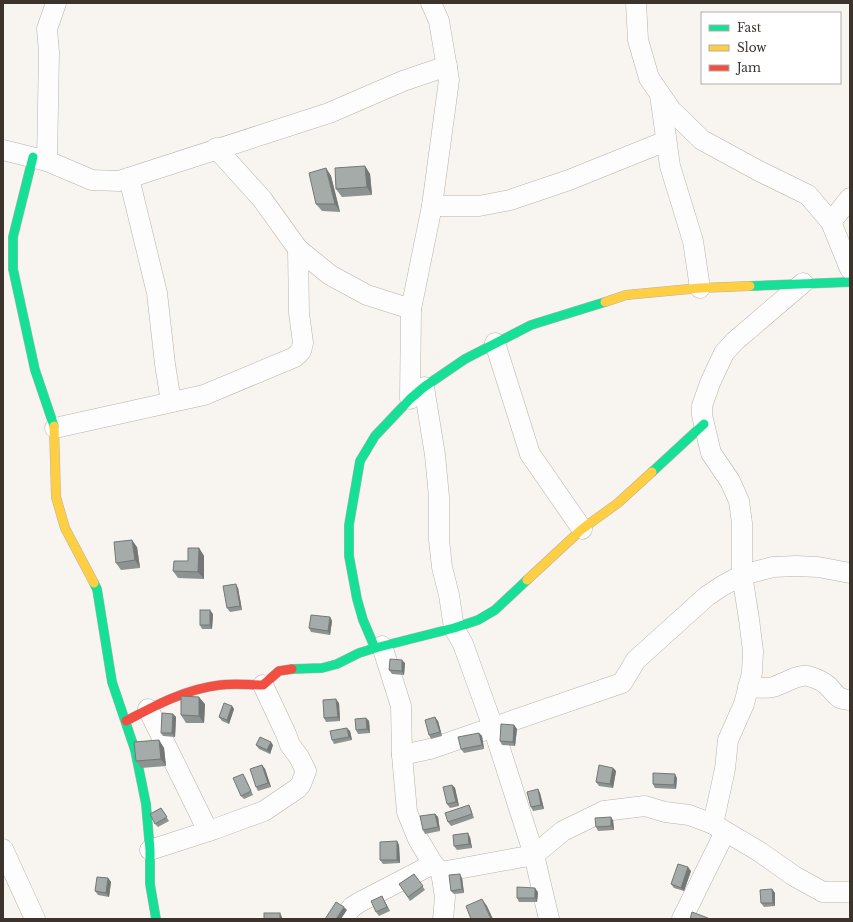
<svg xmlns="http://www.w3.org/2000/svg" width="853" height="922" font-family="'Libre Baskerville',serif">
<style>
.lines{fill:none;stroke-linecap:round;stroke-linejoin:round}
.street-casing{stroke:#b8b2ad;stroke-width:21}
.fast-casing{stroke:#b8b2ad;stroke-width:10}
.slow-casing{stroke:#b8b2ad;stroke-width:10}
.jam-casing{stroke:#b8b2ad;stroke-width:10}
.street{stroke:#fefdfd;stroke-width:20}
.fast{stroke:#16e098;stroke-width:9}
.slow{stroke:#ffcf43;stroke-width:9}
.jam{stroke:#f24e42;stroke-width:9}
.wall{fill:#8d9391}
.shaded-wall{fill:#737876}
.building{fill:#a4aba9;stroke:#737876}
</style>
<rect width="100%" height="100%" fill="#f8f4f0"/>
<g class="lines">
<g class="street-casing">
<g id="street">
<polyline points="636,3 638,40 649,78 671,110 702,140 759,171 808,195 831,222 850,269"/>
<polyline points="660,95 670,166 693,241 700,288"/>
<polyline points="216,148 262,199 298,249 330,275 367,295 411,309"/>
<polyline points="3,150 47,161 92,180 119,181 329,113 403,81 447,66"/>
<polyline points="47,161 49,52 47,29 56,3"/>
<polyline points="129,178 157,293 165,364 171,402"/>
<polyline points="432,206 479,206 510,200 569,180 666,141"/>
<polyline points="831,222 850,198"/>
<polyline points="495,343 530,454 582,529"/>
<polyline points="424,387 435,455 439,497 439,540 442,567 449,595 454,628 463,644 493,727 534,855 549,919"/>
<polyline points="410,399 411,309 432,206 449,80 439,21 431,3"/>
<polyline points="55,428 204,395 295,357 301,351 303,343 299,313 298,249"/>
<polyline points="382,646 401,706 402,755 407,812 418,839 433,864 441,872 445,897 443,919"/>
<path d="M748,687C756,687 766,689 773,687C784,684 797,674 808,676C815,678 823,681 828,686C837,695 836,699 850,700"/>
<polyline points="148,709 208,831"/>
<polyline points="402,755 430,749 622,683 636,660 707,596 722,586 742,575 773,567 796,566 818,567 850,573"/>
<polyline points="713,824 725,769 728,740 744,704 752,673 753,651 749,619 742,575 742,523 739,501 730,481 711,453 702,415 702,406 710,383 724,353 735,341 803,283"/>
<polyline points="3,849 35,919"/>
<polyline points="150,850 215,829 264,811 298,788 301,784 306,771 299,757 290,745 286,734 263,685"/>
<polyline points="441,872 534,855 563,831 604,811 645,806 665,812 689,815 713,824 760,852 794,876 823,892 850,892"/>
<polyline points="343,919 352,907 360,902 433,864"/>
<polyline points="682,919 725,832"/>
</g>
</g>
<g class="fast-casing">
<g id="fast">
<polyline points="33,157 13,237 13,269 35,370 54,426"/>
<polyline points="750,286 850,282"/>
<polyline points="652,472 704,424"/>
<polyline points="94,583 97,589 112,682 135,750 146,804 150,850 150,884 156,919"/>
<polyline points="375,648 363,620 357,599 349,556 349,525 360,461 375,436 410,399 424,387 465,359 531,325 605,302"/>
<polyline points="292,669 322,668 337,664 359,653 375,648 454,628 478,620 495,610 527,580"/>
</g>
</g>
<g class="slow-casing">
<g id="slow">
<polyline points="605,302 626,295 700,288 750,286"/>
<polyline points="54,426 56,497 65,528 94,583"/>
<polyline points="527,580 582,529 618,503 652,472"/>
</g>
</g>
<g class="jam-casing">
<path id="jam" d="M126,721C156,705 186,689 220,685C234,683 249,685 263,685L279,671L292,669"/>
</g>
<use href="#street" class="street"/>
<use href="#fast" class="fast"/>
<use href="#slow" class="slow"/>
<use href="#jam" class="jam"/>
</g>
<g class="wall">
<polygon points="365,166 370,174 372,195 342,197 336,189"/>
<polygon points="326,168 331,176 340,212 322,211 316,204"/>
<polygon points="137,547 140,568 121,570 116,563"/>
<polygon points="199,548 204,556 204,579 178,578 173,571 188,561"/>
<polygon points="238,588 242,610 230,612 227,608"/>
<polygon points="213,614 212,629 202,629 200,625"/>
<polygon points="330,617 332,621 330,635 311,632 309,628"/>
<polygon points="405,663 404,675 392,674 389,670"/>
<polygon points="339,703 340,721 326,722 324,718"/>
<polygon points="205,704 204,723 186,723 181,715"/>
<polygon points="232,706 234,709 229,724 222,721 219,717"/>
<polygon points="173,714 176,717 175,737 163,736 161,733"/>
<polygon points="366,718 369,721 370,733 358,734 356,730"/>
<polygon points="438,721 442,736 431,739 429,735"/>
<polygon points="514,725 517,729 515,746 502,745 500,741"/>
<polygon points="350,731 352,740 334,744 332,740"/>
<polygon points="479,733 482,736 484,749 464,753 461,749"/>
<polygon points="159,740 164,748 166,766 141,768 136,761"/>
<polygon points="256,745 273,745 270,754 259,749"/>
<polygon points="262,765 265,769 271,787 258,791 256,787"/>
<polygon points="613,768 616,771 613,788 599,786 596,782"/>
<polygon points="245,777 253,795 244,799 241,796"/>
<polygon points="677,778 676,789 655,788 653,784"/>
<polygon points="452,785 455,788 459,806 450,808 447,804"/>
<polygon points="538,789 540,793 544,809 533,811 531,807"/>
<polygon points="469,805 471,809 474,818 451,826 448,822"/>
<polygon points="161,808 169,821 158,827 155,824"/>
<polygon points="435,814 438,817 440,831 425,834 423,830"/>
<polygon points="613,820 614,830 598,831 596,827"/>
<polygon points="470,837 472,848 457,850 454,846"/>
<polygon points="397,841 399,845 400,863 383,864 380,860"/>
<polygon points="691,871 684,891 674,888 671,884"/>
<polygon points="414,874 425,890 410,901 399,884"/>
<polygon points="108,878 111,882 109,897 98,895 95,891"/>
<polygon points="462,878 464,893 454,894 451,891"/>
<polygon points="772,889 775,893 775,906 764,907 761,903"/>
<polygon points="538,892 537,902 519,902 517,898"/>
<polygon points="382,896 384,900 390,911 379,916 376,912"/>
</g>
<g class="shaded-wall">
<polygon points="365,166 370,174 372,195 367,187"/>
<polygon points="326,168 331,176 340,212 335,204"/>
<polygon points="132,540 137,547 140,568 135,560"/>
<polygon points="199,548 204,556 204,579 198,572"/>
<polygon points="236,584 238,588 242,610 240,606"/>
<polygon points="210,610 213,614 212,629 210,625"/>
<polygon points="330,617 332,621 330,635 328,631"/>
<polygon points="402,660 405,663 404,675 402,671"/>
<polygon points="199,697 205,704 204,723 199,716"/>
<polygon points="336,699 339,703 340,721 338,717"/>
<polygon points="232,706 234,709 229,724 227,720"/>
<polygon points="173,714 176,717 175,737 172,733"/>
<polygon points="435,717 438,721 442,736 440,732"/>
<polygon points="366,718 369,721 370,733 367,729"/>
<polygon points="514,725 517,729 515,746 513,742"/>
<polygon points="347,728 350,731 352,740 349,737"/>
<polygon points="479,733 482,736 484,749 482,745"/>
<polygon points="159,740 164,748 166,766 161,759"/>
<polygon points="271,742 273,745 270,754 267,750"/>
<polygon points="262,765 265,769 271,787 268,783"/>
<polygon points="613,768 616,771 613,788 610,784"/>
<polygon points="675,774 677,778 676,789 674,785"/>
<polygon points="452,785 455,788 459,806 456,802"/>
<polygon points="538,789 540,793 544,809 541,805"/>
<polygon points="435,814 438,817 440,831 438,827"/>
<polygon points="611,817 613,820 614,830 611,826"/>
<polygon points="468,833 470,837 472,848 469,844"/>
<polygon points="397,841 399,845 400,863 397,860"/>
<polygon points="688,867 691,871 684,891 681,888"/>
<polygon points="460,874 462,878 464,893 462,889"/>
<polygon points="108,878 111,882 109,897 106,893"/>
<polygon points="535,888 538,892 537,902 535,898"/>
<polygon points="772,889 775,893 775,906 773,903"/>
<polygon points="382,896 384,900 390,911 387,907"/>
<polygon points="482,899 487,906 493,919 491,919"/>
<polygon points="344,907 347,910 341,919 336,919"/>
<polygon points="280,913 282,917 282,919 280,919"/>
</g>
<g class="building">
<polygon points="365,166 367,187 336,189 335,168"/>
<polygon points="326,168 335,204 316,204 309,173"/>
<polygon points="132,540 135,560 116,563 114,542"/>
<polygon points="188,548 199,548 198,572 173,571 174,561 188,561"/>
<polygon points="236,584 240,606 227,608 223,586"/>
<rect x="200" y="610" width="10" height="15"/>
<polygon points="311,615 330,617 328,631 309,628"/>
<polygon points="390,659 402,660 402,671 389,670"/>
<polygon points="181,696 199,697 199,716 181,715"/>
<polygon points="336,699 338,717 324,718 323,700"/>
<polygon points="224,703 232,706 227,720 219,717"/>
<polygon points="162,713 173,714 172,733 161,733"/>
<polygon points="435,717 440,732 429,735 425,720"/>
<polygon points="366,718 367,729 356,730 355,719"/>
<polygon points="501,724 514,725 513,742 500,741"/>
<polygon points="347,728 349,737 332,740 330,731"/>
<polygon points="479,733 482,745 461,749 458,737"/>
<polygon points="260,737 271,742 267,750 256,745"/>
<polygon points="159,740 161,759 136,761 134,742"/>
<polygon points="262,765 268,783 256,787 250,769"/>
<polygon points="599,765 613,768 610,784 596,782"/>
<polygon points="653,773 675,774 674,785 653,784"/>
<polygon points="243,774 251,791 241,796 233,778"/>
<polygon points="452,785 456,802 447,804 443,787"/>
<polygon points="538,789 541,805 531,807 527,792"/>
<polygon points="469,805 472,814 448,822 445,813"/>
<polygon points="161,808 167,817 155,824 150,814"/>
<polygon points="435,814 438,827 423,830 420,816"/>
<polygon points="611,817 611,826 596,827 595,818"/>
<polygon points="468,833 469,844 454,846 453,835"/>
<polygon points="397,841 397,860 380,860 380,842"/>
<polygon points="678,864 688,867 681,888 671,884"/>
<polygon points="414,874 423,886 408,897 399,884"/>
<polygon points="460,874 462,889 451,891 449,875"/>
<polygon points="97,877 108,878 106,893 95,891"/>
<polygon points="517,887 535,888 535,898 517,898"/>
<polygon points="772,889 773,903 761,903 760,890"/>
<polygon points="382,896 387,907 376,912 371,901"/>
<polygon points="482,899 491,919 471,919 466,906"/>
<polygon points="336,902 344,907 336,919 325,919"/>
<polygon points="692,912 708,918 708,919 690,919"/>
<rect x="264" y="913" width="16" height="6"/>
</g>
<rect width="853" height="922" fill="none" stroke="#3c332c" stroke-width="8"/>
<rect x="701" y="12" width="140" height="72" fill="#ffffff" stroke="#b1adab"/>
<rect x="709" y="25" width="20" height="6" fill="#16e098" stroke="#b1adab"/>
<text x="737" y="32" font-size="12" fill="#3c332c">Fast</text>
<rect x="709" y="45" width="20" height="6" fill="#ffcf43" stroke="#b1adab"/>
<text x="737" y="52" font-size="12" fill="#3c332c">Slow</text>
<rect x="709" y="65" width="20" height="6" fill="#f24e42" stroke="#b1adab"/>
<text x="737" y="72" font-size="12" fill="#3c332c">Jam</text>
</svg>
